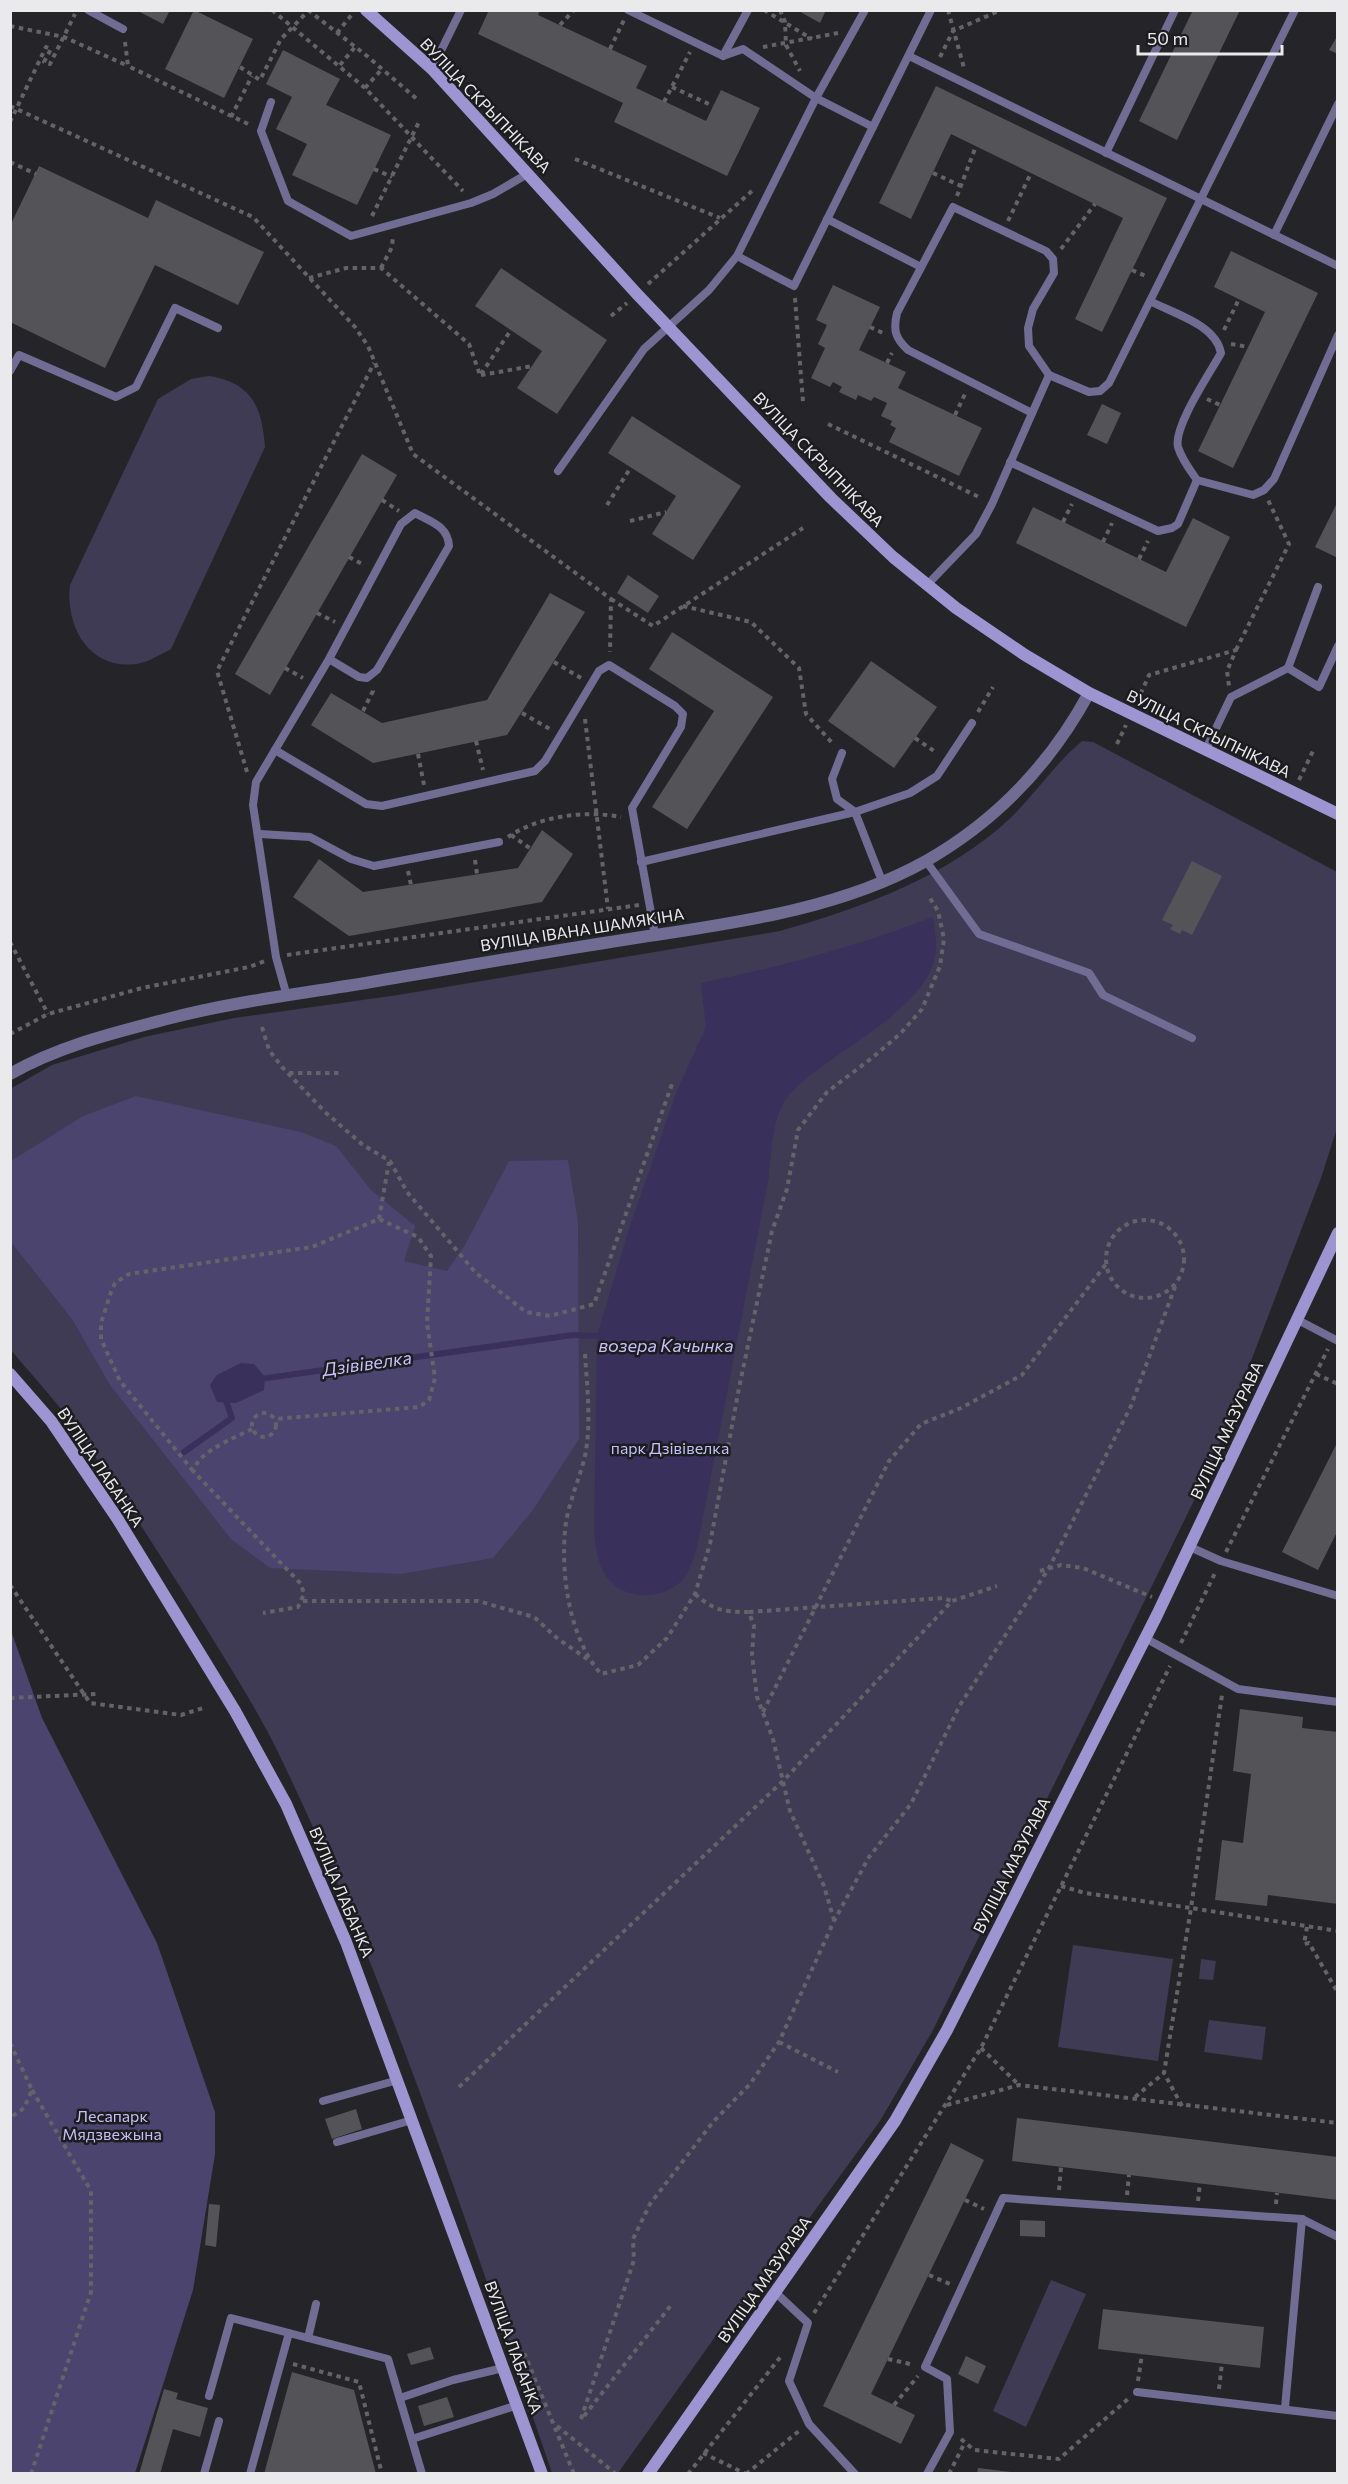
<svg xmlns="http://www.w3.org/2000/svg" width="1348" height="2484" font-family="Commissioner,sans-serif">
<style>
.green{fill:#3f3b55}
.forest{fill:#4b446f}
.water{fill:#39315b}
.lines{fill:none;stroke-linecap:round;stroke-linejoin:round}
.stream{stroke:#39315b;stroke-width:6}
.building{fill:#545458}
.path{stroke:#646468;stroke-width:4;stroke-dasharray:4.5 4.5;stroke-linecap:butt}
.service{stroke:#716c93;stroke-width:8}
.tertiary{stroke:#716c93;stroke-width:12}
.secondary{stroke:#9d94d2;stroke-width:12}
.labels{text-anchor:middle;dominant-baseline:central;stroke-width:5;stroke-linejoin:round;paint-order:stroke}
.street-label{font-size:16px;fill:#eaeaed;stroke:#1c1c1f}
.park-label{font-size:16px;fill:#c5bef8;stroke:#1c1c1f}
.water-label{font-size:18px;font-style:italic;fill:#c6bff9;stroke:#1c1c1f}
</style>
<rect width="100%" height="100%" fill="#252529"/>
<g class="green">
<path d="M209,376C252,383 262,407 265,447L171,649C160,655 148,662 136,664C89,670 65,626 70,585L158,399L191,379Z"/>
<path d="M1082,741L1093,742L1337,872V1128L1321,1178L1210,1468L933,2030L880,2121L786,2250L715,2337L618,2473H552C469,2231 388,1978 276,1748C252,1700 221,1653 193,1607C152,1543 112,1478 67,1417C50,1394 29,1372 11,1350L10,1089L52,1065L144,1037L234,1018L398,995L780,931C857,909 934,882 997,830C1029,804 1051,767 1082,741Z"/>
<polygon points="1073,1945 1173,1959 1158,2061 1058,2047"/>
<polygon points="1201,1959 1216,1961 1213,1980 1199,1979"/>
<polygon points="1209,2020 1266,2027 1262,2060 1204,2052"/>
<polygon points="1051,2280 1086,2294 1026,2427 993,2411"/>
</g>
<g class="forest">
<polygon points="136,1096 301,1132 336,1146 371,1190 415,1226 404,1261 447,1271 465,1245 509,1161 568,1160 578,1222 579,1439 533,1510 493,1558 401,1574 270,1568 231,1539 110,1385 72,1319 11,1242 11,1161 83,1116"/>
<polygon points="10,1628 42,1718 157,1943 215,2112 215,2154 193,2290 135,2473 11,2473"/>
</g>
<g class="water">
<path d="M933,917C934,927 937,939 936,949C932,1010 829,1051 791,1093C771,1115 772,1149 769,1176L697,1548C694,1556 691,1566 687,1574C672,1598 634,1602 613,1584C599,1572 596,1550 594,1533L597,1336L629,1229L677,1091L706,1027L701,983C780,967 857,946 933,917Z"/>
<polygon points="241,1363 254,1364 265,1377 264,1390 236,1403 217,1402 210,1385 217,1375"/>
</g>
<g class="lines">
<g class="stream">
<polyline points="260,1379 573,1335 597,1336"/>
<polyline points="184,1452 232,1418 224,1395"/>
</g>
</g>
<g class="building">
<polygon points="136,10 170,10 163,24"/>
<polygon points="194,10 253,39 224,98 165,69"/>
<polygon points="489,10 540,10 538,15 647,66 636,88 706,121 721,90 760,108 727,176 614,122 623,103 478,34"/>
<polygon points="797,10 826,10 820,23"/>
<polygon points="1193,10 1240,10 1177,140 1139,121"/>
<polygon points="1338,35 1338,54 1329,50"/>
<polygon points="283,50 340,79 326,105 391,135 357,205 292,175 307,144 276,129 292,97 266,84"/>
<polygon points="936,86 1167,198 1102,332 1075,319 1123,218 951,134 911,219 879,203"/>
<polygon points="39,166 148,218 156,200 264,252 238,305 155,265 105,368 10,322 10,226"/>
<polygon points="1231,251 1318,293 1233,468 1198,451 1265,312 1214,287"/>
<polygon points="501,268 607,340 557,414 517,388 542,351 475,306"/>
<polygon points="833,285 880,307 859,350 906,372 898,388 982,428 959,476 889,442 896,428 890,425 892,421 881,416 887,403 874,397 871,401 858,395 856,400 839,392 842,387 833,382 830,387 811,378 825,348 818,344 827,325 816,320"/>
<polygon points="1102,404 1121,413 1107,444 1087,435"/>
<polygon points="632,416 741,486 693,560 652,534 676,496 608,453"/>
<polygon points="362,454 397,475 270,695 235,674"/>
<polygon points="1338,501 1338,558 1315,547"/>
<polygon points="1033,507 1166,572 1193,518 1230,537 1186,627 1016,543"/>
<polygon points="628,575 659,596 648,613 617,593"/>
<polygon points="550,593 585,612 507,735 373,763 311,725 331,693 382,723 487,700"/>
<polygon points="672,632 773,697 687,829 652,807 714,711 649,669"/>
<polygon points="871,661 937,707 894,768 828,721"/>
<polygon points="542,830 573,854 542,902 349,936 293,897 319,859 363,892 518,868"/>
<polygon points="1192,861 1222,876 1192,935 1182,930 1180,934 1170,929 1173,925 1162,920"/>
<polygon points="1338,1441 1338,1530 1318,1570 1282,1552"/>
<polygon points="1240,1709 1303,1717 1302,1728 1338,1732 1338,1904 1268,1895 1267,1906 1215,1900 1222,1840 1243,1843 1251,1774 1233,1771"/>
<polygon points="356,2109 362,2129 332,2139 325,2119"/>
<polygon points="1017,2118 1338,2157 1338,2200 1012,2161"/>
<polygon points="951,2143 984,2160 871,2394 915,2415 901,2444 823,2406"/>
<polygon points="209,2204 220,2205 216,2247 205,2245"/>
<polygon points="1020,2220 1045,2221 1045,2237 1020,2236"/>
<polygon points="1103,2309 1264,2327 1260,2368 1098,2349"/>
<polygon points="430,2347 434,2359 411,2365 407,2354"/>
<polygon points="966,2356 986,2366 978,2384 958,2374"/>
<polygon points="292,2372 354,2390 376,2474 264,2474"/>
<polygon points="164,2389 178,2393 176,2399 208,2408 200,2437 173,2429 160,2474 139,2474"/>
<polygon points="447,2397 454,2417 424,2426 418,2406"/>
<polygon points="978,2468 1011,2472 1011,2474 977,2474"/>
</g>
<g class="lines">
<g class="path">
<polyline points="272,10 365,88 463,191"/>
<polyline points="308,10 367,56 418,100"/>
<polyline points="764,10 812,39"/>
<polyline points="780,10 785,22 786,45 800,71"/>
<polyline points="948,10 964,68"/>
<polyline points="560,25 574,10"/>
<polyline points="10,26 64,37 128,66"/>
<polyline points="337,33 353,13"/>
<polyline points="125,42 128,66 248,124"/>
<polyline points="763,47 838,33"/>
<polyline points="610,49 624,20"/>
<polyline points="940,57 953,31 1001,10"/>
<polyline points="340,65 355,47"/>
<polyline points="240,67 260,80 281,39 308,11"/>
<polyline points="672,87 713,106"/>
<polyline points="365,88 382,69"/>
<polyline points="664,102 690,52"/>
<polyline points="10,106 253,217 355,327 368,346 413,454 611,599 610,652"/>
<polyline points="231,117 252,76"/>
<polyline points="10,122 46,47 51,49 44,62 50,64 75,14"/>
<polyline points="575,159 720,218"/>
<polyline points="10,162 36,174"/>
<polyline points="374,169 392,177"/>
<polyline points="933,173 961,186"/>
<polyline points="957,196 976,146"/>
<polyline points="372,216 420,120"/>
<polyline points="1008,221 1031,173"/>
<polyline points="1061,249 1095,204"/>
<polyline points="381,268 392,247 393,236"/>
<polyline points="1132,270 1148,277"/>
<polyline points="309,278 346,268 381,268 469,344 480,375"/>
<polyline points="648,284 754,189"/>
<polyline points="795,298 803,402"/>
<polyline points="611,316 627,303"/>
<polyline points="870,327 885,334"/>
<polyline points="1224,330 1239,299"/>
<polyline points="1231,344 1248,347"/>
<polyline points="887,363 892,353"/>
<polyline points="481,374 511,330"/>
<polyline points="481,375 533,366"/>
<polyline points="1207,399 1220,405"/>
<polyline points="955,415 965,394"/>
<polyline points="828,424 981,498"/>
<polyline points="382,500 399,511"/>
<polyline points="607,505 631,467"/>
<polyline points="630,521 666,512"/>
<polyline points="1063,522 1072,504"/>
<polyline points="1103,542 1112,523"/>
<polyline points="349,557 364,565"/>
<polyline points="1139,559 1148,541"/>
<polyline points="611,599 653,626 803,528"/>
<polyline points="683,606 751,622 799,668 806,714 834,745"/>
<polyline points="317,613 335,622"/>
<polyline points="1236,650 1289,544 1268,500"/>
<polyline points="554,662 581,678"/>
<polyline points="285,668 303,678"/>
<polyline points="1137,702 1149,675 1236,650 1227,671 1229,686"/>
<polyline points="363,711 373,691 372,688"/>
<polyline points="978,712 993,687"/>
<polyline points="522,713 550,729"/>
<polyline points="585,719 608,909"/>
<polyline points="915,738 937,753"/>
<polyline points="476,741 483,770"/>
<polyline points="1117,744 1126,725"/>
<polyline points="418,754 424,785"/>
<polyline points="247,772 217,671 374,363"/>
<polyline points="1299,780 1313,751"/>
<polyline points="511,835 531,849"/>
<path d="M508,837C539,816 585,810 621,817"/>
<polyline points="475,860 477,874"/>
<polyline points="408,871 411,885"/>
<polyline points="10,942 48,1014"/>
<polyline points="287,955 639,905"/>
<polyline points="262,1027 269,1050 282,1067 325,1112 363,1145 390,1161 407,1192 476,1273 526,1312 550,1316 594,1304 672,1084"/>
<polyline points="10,1034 48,1014 142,988 249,967 265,961"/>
<polyline points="289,1073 341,1073"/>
<polyline points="379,1219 389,1162"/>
<circle cx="1145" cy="1259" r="39"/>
<path d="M585,1354C587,1386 591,1419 586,1451C581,1477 567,1504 565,1531C561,1578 570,1639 601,1674L638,1665L667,1638L695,1594L710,1544L739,1388L772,1231L787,1189L798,1130L827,1092L872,1058L900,1034L922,1009L940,966L944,939L938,911L928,895"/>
<polyline points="1316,1374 1338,1384"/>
<circle cx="264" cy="1425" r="12"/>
<path d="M252,1429C233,1439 200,1450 193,1471L301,1584L304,1594L298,1607L263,1613"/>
<polyline points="193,1471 120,1381 101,1339 101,1323 111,1292 115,1283 129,1274 312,1247 379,1219 418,1237 431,1256 427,1323 435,1378 429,1400 419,1407 275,1419"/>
<polyline points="1226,1552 1328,1349"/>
<polyline points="1040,1571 1061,1565 1083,1568 1152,1597"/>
<polyline points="10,1585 90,1703 181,1715 203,1708"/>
<path d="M695,1594C714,1611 725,1612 749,1612L754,1626L752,1655L757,1697L773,1739L790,1811L824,1886L834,1920"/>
<polyline points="303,1601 478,1601 534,1617 558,1639 589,1660"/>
<polyline points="749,1612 943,1598 952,1601"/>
<polyline points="1181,1643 1216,1571"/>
<polyline points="10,1698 96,1694"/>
<polyline points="763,1712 889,1461 921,1424 961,1408 1022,1375 1106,1264"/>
<polyline points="1061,1886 1085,1893 1191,1908 1222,1695"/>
<polyline points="1307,1927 1304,1944 1309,1943 1338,1993"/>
<polyline points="779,2042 838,2072"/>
<polyline points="10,2043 32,2090 24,2108 10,2118"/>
<polyline points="981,2048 1018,2084"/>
<polyline points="459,2087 783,1781 952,1601 997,1586"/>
<polyline points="1135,2097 1164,2073"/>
<polyline points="947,2105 1019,2085 1338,2123"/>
<polyline points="1182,2106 1164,2073 1191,1908 1338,1931"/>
<polyline points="1059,2190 1061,2167"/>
<polyline points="1127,2195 1129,2175"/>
<polyline points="965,2200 984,2209"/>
<polyline points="1198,2201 1200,2183"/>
<polyline points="1276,2204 1277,2193"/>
<polyline points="929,2275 950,2284"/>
<polyline points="814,2313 981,2048 1170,1666"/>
<polyline points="514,2358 525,2355 574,2474"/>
<polyline points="888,2359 914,2365"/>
<polyline points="293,2364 359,2382 382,2474"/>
<polyline points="1138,2381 1142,2354"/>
<polyline points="1219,2389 1222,2363"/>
<polyline points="894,2405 918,2376"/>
<polyline points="584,2416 672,2304"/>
<polyline points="581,2419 634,2260 633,2239 650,2204 713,2122 750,2084 779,2042 834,1921 869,1857 911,1804 960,1705 1049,1568 1131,1406 1176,1284"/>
<polyline points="557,2426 616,2474"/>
<polyline points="961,2439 974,2450 1059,2459 1128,2399"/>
<polyline points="703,2453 746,2474"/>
<polyline points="31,2474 91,2292 91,2191 32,2090"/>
<polyline points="688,2474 782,2355"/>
<polyline points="746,2474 799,2431"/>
<polyline points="949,2474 965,2442"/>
</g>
<g class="service">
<polyline points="88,10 123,29"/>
<polyline points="628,10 723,56 743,49 816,98 873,127"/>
<polyline points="723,56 748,10"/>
<polyline points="909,56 1338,266"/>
<polyline points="432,69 461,10"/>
<polyline points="271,102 261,131 288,201 351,236 471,203 493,194 529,173"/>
<polyline points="1106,153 1175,10"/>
<polyline points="827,219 921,267"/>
<polyline points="1274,235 1338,104"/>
<polyline points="737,256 794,286 931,10"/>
<path d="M1152,302C1175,314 1216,325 1221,353C1210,373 1173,427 1178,447C1182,460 1190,470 1197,480L1253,495L1264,490L1274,479L1338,335"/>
<polyline points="10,371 19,355 116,397 136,387 175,308 218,328"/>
<path d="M1032,413L908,350C895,338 893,330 897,313L953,207L1046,251L1053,259L1054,273L1033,309L1028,328L1029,346L1049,375L1089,392L1100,391L1109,383L1295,10"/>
<polyline points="1010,462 1158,531 1172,528 1178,524 1197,480"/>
<polyline points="558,471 644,349 709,290 737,256 816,98 865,10"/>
<polyline points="927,585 976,534 992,504 1049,375"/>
<polyline points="1318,587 1288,668 1319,687 1338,646"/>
<polyline points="1206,749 1231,697 1288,668"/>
<polyline points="275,750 366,804 382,806 535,771 545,761 599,671 609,665 675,706 683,714 681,727 632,808 655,935"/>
<polyline points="842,753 832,779 837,799 855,812 882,881"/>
<polyline points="260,834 310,837 351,859 374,866 499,842"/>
<polyline points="926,861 979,934 1089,973 1103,995 1192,1038"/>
<polyline points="641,862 855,812 910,793 937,776 972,723"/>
<path d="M286,993L276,957L253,805L256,782L329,659L401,524L415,513C431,522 448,526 449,546L377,670L367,678L359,677L329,659"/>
<polyline points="1296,1319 1338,1341"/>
<polyline points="1190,1547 1221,1561 1338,1596"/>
<polyline points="1145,1638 1238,1689 1338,1702"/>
<polyline points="323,2101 398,2080"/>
<polyline points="337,2142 412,2120"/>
<polyline points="775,2292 808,2323 789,2381 809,2424 855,2474"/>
<polyline points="308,2338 316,2304"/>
<polyline points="1137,2392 1338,2416"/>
<polyline points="209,2396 231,2318 289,2333"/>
<polyline points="400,2398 453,2380 503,2368"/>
<polyline points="1285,2408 1302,2219"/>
<polyline points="412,2439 518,2405"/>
<polyline points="204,2474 219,2421"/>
<polyline points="250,2474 289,2333 388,2359 422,2474"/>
<polyline points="927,2474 950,2432 947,2379 925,2367 1003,2198 1302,2219 1338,2237"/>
</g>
<path class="tertiary" d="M10,1074C59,1046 113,1033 167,1019C236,1001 301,994 371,982C455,968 539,953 623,940C725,924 835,912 926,861C996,821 1051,763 1089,693"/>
<g class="secondary">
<polyline points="366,10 432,69 637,294 831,498 893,557 956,608 1025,655 1089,693 1338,814"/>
<polyline points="10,1374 51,1421 117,1518 235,1711 286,1804 346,1942 542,2474"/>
<polyline points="648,2474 895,2121 947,2030 1157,1615 1338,1233"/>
</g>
</g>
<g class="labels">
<g class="street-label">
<text transform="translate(486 105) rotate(46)">ВУЛІЦА СКРЫПНІКАВА</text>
<text transform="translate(819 459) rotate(46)">ВУЛІЦА СКРЫПНІКАВА</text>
<text transform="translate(1209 733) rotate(26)">ВУЛІЦА СКРЫПНІКАВА</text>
<text transform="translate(582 929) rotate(-9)">ВУЛІЦА ІВАНА ШАМЯКІНА</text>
<text transform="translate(1226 1430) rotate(-65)">ВУЛІЦА МАЗУРАВА</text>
<text transform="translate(101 1467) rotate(56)">ВУЛІЦА ЛАБАНКА</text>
<text transform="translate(1011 1865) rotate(-63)">ВУЛІЦА МАЗУРАВА</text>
<text transform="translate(342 1892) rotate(67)">ВУЛІЦА ЛАБАНКА</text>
<text transform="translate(764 2279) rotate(-55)">ВУЛІЦА МАЗУРАВА</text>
<text transform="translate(514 2347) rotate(70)">ВУЛІЦА ЛАБАНКА</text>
</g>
<g class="park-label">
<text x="670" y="1447">парк Дзівівелка</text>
<text x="112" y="2115">Лесапарк<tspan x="112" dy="18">Мядзвежына</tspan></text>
</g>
<g class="water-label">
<text x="666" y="1345">возера Качынка</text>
<text transform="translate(367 1363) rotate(-8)">Дзівівелка</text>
</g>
</g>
<rect width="1348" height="2484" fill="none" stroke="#eaeaed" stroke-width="24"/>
<path d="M1138 45v9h144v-9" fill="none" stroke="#eaeaed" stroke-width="3"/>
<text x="1147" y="45" font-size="18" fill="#eaeaed" stroke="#1c1c1f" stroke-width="4.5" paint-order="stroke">50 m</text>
</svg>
